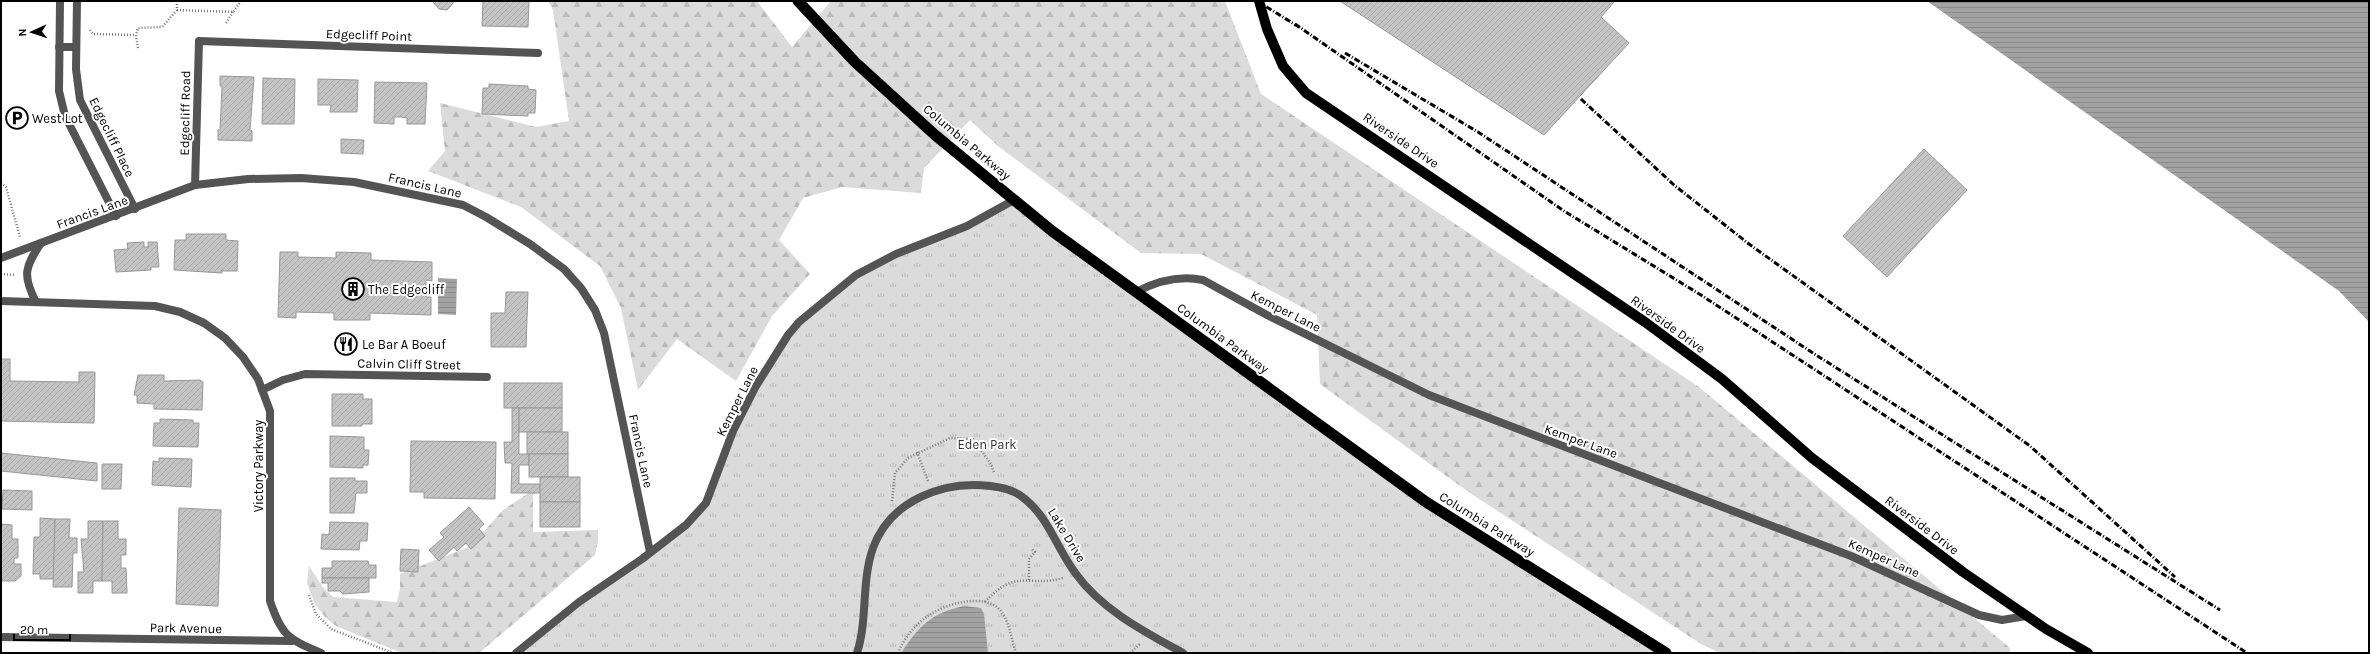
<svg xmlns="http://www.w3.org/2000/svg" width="2370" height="654" font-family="Karla,sans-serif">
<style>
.forest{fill:url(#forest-firs)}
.park{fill:url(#park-tufts)}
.water{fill:url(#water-rules)}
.building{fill:url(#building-hatch);stroke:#989898}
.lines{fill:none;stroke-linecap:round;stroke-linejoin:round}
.path{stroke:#767676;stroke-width:2.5;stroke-dasharray:1 2;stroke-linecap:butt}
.service{stroke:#545454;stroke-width:8}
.minor{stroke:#545454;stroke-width:8}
.tertiary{stroke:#545454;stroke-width:8}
.primary{stroke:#000;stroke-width:10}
.trunk{stroke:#000;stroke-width:11}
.rail{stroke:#000;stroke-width:3;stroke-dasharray:6 2 1 2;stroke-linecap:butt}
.labels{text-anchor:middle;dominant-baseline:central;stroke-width:4;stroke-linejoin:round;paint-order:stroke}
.street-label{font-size:13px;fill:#000;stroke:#fff}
.poi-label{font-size:13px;fill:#000;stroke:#fff;text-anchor:start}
.park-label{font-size:13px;fill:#323232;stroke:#fff}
</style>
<defs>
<pattern id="forest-firs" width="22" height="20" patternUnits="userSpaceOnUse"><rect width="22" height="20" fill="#dbdbdb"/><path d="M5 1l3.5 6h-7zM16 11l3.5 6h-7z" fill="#bababa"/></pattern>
<pattern id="park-tufts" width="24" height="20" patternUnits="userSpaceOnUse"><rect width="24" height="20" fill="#dbdbdb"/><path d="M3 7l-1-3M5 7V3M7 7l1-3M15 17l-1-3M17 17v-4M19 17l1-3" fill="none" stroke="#bababa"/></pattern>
<pattern id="water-rules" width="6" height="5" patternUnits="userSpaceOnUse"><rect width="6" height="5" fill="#a2a2a2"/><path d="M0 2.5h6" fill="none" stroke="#8a8a8a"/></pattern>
<pattern id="building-hatch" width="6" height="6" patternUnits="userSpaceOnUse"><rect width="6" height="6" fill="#c4c4c4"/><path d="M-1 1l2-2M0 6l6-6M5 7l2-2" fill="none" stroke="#a7a7a7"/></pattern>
</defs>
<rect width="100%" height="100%" fill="#fff"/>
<g class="forest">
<polygon points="548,1 757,1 792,47 831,1 1225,1 1261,94 1699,387 2010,648 2010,653 1720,653 1701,644 1467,491 1320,384 1317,315 1201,254 1141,253 998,146 970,120 924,168 921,193 842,187 803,198 779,240 810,274 772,316 736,381 677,339 638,390 621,308 600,266 521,207 428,171 445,151 440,103 536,127 569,121 553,10"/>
<polygon points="533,490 533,532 598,530 598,541 595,555 479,653 402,653 336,626 325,617 315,604 307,583 309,566 322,586 333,597 397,602 400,588 400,574 471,546 503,510"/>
</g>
<polygon class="park" points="1014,200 1426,502 1666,653 516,653 642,559 706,503 727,446 788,335 856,275 967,226"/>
<g class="water">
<polygon points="1927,1 2369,1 2369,322 2339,291"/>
<polygon points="438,278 457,279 456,315 438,314"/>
<path d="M964,606L981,608L984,614L988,653H901C919,626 931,613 964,606Z"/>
</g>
<g class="building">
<polygon points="432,1 455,1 447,10 439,9"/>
<polygon points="483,1 529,1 528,27 482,26"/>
<polygon points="1340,1 1615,1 1601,17 1629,43 1544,135"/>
<polygon points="220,76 254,77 250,130 252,131 252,141 218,140 218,130 220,130 222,86 220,86"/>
<polygon points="263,78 295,79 294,124 262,124"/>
<polygon points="318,79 358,80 357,112 330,112 331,105 318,105"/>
<polygon points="375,82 427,83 425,124 407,124 407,118 401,117 394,117 394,124 374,123"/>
<polygon points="489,84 528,86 528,89 536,90 535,113 528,113 528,116 482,114 483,88 489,88"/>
<polygon points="341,139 364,140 363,154 341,153"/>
<polygon points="1924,149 1967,190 1887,277 1843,236"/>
<polygon points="186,234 226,234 226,240 238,241 237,271 222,271 222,273 174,270 175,240 186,240"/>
<polygon points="144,242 144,247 148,247 148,242 157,242 159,267 151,267 151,270 116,272 114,250 128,249 127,243"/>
<polygon points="280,252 298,252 298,257 336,258 336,252 371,253 371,260 432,262 432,281 426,280 426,297 431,297 431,315 370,313 370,320 334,320 334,313 296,312 296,318 278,317"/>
<polygon points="506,292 528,292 526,347 491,347 491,313 505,313"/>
<polygon points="1,359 10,359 10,381 79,382 79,372 95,372 94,423 1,421"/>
<polygon points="138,375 164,375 164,381 200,380 203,382 202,410 154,409 154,404 137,403 137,395 134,395"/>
<rect x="504" y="383" width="58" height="25"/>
<polygon points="332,394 363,394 363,399 372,399 372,424 362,424 362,426 332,426"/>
<polygon points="512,408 519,408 519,454 529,454 529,465 519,465 519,484 540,484 540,493 511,493 512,463 505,463 504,442 512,442"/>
<rect x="519" y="408" width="43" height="24"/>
<polygon points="160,419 193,420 193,423 199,423 198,447 153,446 154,423 160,423"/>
<rect x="527" y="432" width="41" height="22"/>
<polygon points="330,436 364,437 364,450 369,450 368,465 363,465 363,468 330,467"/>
<polygon points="411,441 496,442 495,499 424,498 424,492 410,492"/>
<polygon points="1,453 97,463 97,481 1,471"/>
<rect x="529" y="454" width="39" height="23"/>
<polygon points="159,458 192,459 191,487 152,485 153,461 159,462"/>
<polygon points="102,464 122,464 121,489 102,489"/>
<rect x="540" y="477" width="40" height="25"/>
<polygon points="330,478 355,478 355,481 367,481 367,493 356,493 354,513 330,513"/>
<polygon points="3,490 32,491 32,510 2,509"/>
<rect x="540" y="502" width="40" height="25"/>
<polygon points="469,507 484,524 479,529 485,536 471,549 466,543 457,551 454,547 439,561 429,550 444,537 440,533"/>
<polygon points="179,508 221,510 218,606 176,604"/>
<polygon points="40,518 55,519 54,579 40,579 40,574 33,574 34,537 40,537"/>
<polygon points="55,519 70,519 69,538 77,538 77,553 73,553 72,587 53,587"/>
<polygon points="88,521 103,521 102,581 93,581 93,593 78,593 78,572 84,572 81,539 88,539"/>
<polygon points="103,521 118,521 118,539 126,539 126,555 121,555 121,568 126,568 127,593 112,593 112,581 102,581"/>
<polygon points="330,522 368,523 367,541 360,541 359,550 321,549 322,534 329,535"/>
<polygon points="1,524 12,525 12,539 18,539 18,558 14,558 14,564 21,564 21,576 15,581 1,581"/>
<polygon points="401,549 419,550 418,572 400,571"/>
<polygon points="332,561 368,561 369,565 376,565 376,578 322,578 322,568 332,568"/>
<polygon points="322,578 369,578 369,592 343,594 340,591 328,591 328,583 322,583"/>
</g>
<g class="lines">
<g class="path">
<polyline points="177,1 177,10 233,12 241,1"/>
<polyline points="226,23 233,12"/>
<polyline points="90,30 93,34 136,35"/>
<polyline points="138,48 136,35 138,28 162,27 177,10"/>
<polyline points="1,183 6,187 20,237"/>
<polyline points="1,274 16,275"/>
<polyline points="917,452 928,481"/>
<polyline points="892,501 895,473 908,458 950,438 973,439 991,464 994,473"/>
<polyline points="1029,580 1029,559 1035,552 1031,548"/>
<polyline points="309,595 316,614 331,629 393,653"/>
<path d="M985,602C1017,567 1028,588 1063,578"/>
<path d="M898,653C904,638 917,622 931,614C948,603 985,593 1000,610C1010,622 1011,639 1016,653"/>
<polyline points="1130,653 1140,644"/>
</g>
<g class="service">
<polyline points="60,1 59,91 65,116 116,216"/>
<polyline points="77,1 76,69 80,100 135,209"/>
<polyline points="59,47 76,47"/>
</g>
<g class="minor">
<polyline points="195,185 199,41 538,53"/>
<polyline points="1,258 195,185 248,179 301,178 354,182 463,205 486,217 530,244 564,269 581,288 595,310 604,333 650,552"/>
<path d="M1136,292C1157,281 1179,275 1203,280L1267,315L1429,395L1851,556L1979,615L2002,620L2026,616"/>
<polyline points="262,390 283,380 305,374 487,377"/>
<polyline points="1,637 292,641"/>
<polyline points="516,653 579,602 642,559 686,525 706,503 733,431 756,386 788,335 799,322 856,275 896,254 967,226 1014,200"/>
<path d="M857,653C868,619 861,582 873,548C890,501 943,480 990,486C999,487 1013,490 1021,496C1049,516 1056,548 1076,574C1102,610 1145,632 1183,653"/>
</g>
<g class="tertiary">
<path d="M1,301L155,306L180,312L204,323L225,338L243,357L258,379L270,411V601C282,636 288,639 321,653"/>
<path d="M36,302C22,275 25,267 41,243"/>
</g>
<polyline class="primary" points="1259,1 1267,29 1283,66 1306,93 1645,322 1722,379 1812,458 1963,572 2046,629 2088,653"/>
<polyline class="trunk" points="798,1 855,62 935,135 1052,231 1426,502 1666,653"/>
<g class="rail">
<polyline points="1257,1 1299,27"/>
<polyline points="1295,24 1564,211 1701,295 2247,653"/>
<polyline points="1345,53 1478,132 1816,355 2220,610"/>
<polyline points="1581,99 1674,185 1749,244 2030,446 2175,577"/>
</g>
</g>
<defs>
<g id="parking-ring" transform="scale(1.15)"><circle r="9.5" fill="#fff" stroke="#000" stroke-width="1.5"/><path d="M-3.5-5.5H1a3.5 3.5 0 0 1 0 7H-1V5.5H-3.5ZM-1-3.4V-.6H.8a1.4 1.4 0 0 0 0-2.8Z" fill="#000"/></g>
<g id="building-ring" transform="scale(1.15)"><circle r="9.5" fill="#fff" stroke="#000" stroke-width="1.5"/><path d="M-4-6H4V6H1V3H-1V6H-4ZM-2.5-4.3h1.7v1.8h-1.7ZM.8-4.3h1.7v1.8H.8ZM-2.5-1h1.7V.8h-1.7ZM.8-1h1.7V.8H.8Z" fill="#000"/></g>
<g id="restaurant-ring" transform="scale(1.15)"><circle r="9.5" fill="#fff" stroke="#000" stroke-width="1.5"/><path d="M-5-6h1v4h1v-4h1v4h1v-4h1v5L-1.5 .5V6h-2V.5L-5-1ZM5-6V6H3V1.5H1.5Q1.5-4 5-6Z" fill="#000"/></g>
</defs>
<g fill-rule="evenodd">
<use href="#parking-ring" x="17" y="118"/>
<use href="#building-ring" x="353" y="289"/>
<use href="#restaurant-ring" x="346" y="344"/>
</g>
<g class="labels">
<g class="street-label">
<text transform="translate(369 35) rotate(2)">Edgecliff Point</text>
<text transform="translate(185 113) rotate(-89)">Edgecliff Road</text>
<text transform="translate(112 137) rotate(64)">Edgecliff Place</text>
<text transform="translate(1401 140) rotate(34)">Riverside Drive</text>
<text transform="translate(967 142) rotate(40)">Columbia Parkway</text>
<text transform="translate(425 185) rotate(13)">Francis Lane</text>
<text transform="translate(92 212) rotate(-20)">Francis Lane</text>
<text transform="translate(1286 311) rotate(27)">Kemper Lane</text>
<text transform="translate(1668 324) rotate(36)">Riverside Drive</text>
<text transform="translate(1223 338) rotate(36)">Columbia Parkway</text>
<text transform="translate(409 364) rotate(1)">Calvin Cliff Street</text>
<text transform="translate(737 401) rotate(-63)">Kemper Lane</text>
<text transform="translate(1581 441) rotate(20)">Kemper Lane</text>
<text transform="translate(641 451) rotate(78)">Francis Lane</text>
<text transform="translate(258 466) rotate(-90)">Victory Parkway</text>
<text transform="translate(1487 524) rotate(32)">Columbia Parkway</text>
<text transform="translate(1922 525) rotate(37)">Riverside Drive</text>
<text transform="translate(1067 535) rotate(59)">Lake Drive</text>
<text transform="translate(1884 558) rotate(24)">Kemper Lane</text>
<text transform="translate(186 628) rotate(1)">Park Avenue</text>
</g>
<g class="poi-label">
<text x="32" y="118">West Lot</text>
<text x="368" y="289">The Edgecliff</text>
<text x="362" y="344">Le Bar A Boeuf</text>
</g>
<g class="park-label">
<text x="987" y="444">Eden Park</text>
</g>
</g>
<rect width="2370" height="654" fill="none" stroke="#000000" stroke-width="4"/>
<g transform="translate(32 32) rotate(267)" stroke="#ffffff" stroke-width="3" paint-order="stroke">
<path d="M0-3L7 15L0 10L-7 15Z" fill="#000000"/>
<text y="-6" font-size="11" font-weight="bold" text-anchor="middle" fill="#000000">N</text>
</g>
<path d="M14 634v6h56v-6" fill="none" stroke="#000000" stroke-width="2"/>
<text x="20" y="634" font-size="12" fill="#000000" stroke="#ffffff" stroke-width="3" paint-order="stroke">20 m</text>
</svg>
